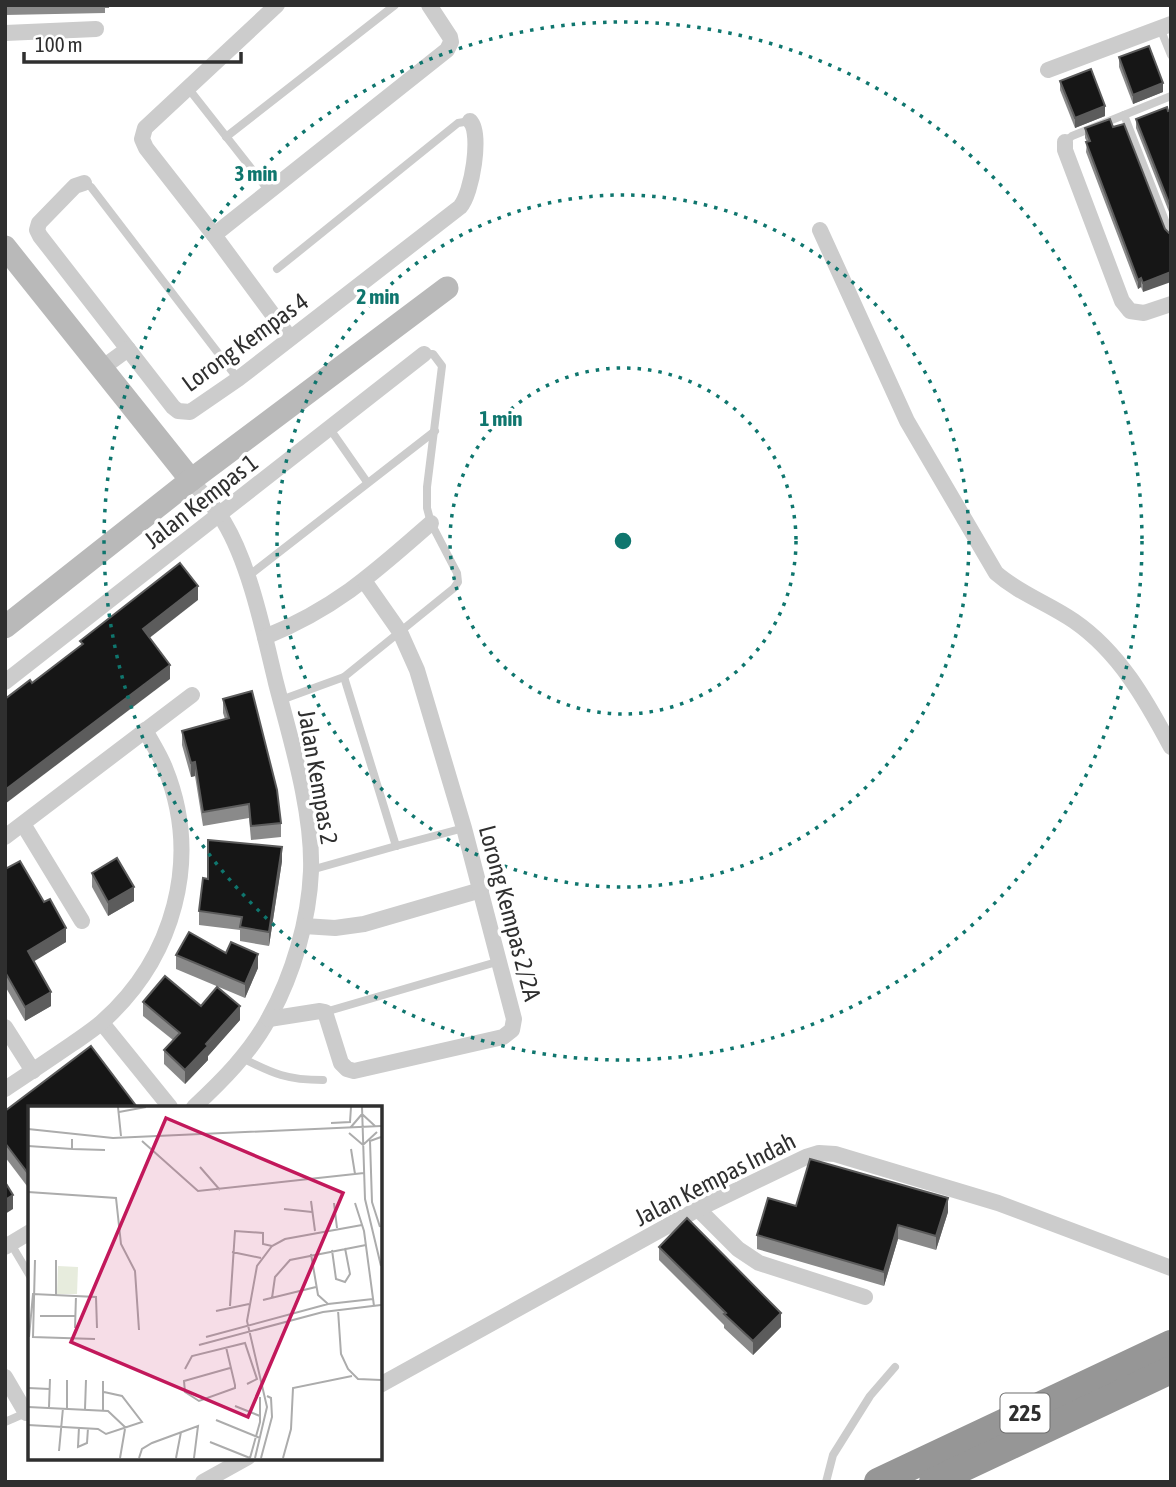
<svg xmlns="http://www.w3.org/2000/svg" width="1176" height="1487" font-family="'Asap Condensed',sans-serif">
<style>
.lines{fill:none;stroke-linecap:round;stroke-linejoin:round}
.lane{stroke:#ccc;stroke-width:8}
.street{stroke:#ccc;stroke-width:16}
.secondary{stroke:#b9b9b9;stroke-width:23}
.highway{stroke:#969696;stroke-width:28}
.wall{fill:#8a8a8a}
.shaded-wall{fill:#5c5c5c}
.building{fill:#161616;stroke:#5c5c5c;stroke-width:2}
.ring{fill:none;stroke:#0f766e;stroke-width:3.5;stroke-dasharray:3.5 7}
.labels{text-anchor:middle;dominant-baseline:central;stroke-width:7;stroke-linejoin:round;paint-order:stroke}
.shield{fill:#fff;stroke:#6d6d6d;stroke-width:2}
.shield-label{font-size:23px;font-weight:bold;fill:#2f2f2f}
.street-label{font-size:24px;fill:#2f2f2f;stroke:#fff}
.inset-road{fill:none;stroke:#acacac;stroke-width:2}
.view{fill:#c2185b;fill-opacity:0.15;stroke:#c2185b;stroke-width:3.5}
.inset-edge{fill:none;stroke:#2f2f2f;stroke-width:3.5}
.centre{fill:#0f766e;stroke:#fff;stroke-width:3.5}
.ring-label{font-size:21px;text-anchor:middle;font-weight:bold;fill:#0f766e;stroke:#fff;stroke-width:7;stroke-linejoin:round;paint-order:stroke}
</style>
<rect width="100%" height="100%" fill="#fff"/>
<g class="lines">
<g class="lane">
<polyline points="1160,28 1171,55"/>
<polyline points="188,88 269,191"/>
<polyline points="1124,115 1171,236"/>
<polyline points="226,137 395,5"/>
<polyline points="1065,142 1072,136 1171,96"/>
<polyline points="84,183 91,187 238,379"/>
<polyline points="277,269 458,123 470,121"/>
<polyline points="330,429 367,482"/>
<polyline points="247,577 435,431"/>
<polyline points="344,677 396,846 464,828"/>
<polyline points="281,700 344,677 454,588 458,582 457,573 431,523 427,508 427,487 442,366 433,354 424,354"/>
<polyline points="311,870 396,846"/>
<polyline points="325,1012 500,961"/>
<path d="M242,1058C274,1074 287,1080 323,1080"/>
<polyline points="11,1244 30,1276"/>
<polyline points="5,1422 28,1412"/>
<polyline points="826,1482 833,1455 870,1396 895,1367"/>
</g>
<g class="street">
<polyline points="277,5 145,128 142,139 146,148 214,235 290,338"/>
<polyline points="5,33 96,29"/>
<polyline points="1048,70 1171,24"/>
<polyline points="1065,142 1065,150 1122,301 1130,311 1144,313 1171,304"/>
<path d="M84,183L75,186L39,223L37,230L40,236L173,407L178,411L190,412L238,379L460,207C472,194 482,133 470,121"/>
<path d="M820,230L907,421L996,573C1020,594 1048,603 1074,621C1119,652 1146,700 1171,747"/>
<polyline points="214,235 447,50 451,42 450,37 429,5"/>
<polyline points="102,368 128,349"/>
<path d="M191,480C202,493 215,507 224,522C250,565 264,634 276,683C291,741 313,811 311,871C309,920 293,975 269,1018C251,1052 222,1081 194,1107"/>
<path d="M265,637C336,608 374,573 431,523"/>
<polyline points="5,682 424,354"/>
<polyline points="23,824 82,921"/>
<polyline points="5,837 192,695"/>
<polyline points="304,926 335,928 364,924 481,890"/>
<polyline points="269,1019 320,1011 325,1012 341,1063 347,1069 354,1071 503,1037 512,1030 514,1019 464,828 417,670 400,632 365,582"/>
<polyline points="102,1023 170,1107"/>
<polyline points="5,1027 33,1071"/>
<path d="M5,1089C28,1074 50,1059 72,1044C82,1037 93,1030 102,1022C174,958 202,859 165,768C160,755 152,743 145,730"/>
<polyline points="698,1209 738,1249 759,1263 865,1297"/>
<polyline points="5,1247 30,1232"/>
<polyline points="5,1377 26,1413"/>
<polyline points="380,1385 698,1209 806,1157 819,1153 835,1154 998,1203 1171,1268"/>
<polyline points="203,1482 248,1457"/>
</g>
<g class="secondary">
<polyline points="5,247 191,480"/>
<polyline points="5,627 191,480 447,288"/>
</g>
<g class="highway">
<polyline points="878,1482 1171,1344"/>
<polyline points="933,1482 1171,1370"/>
</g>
</g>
<g class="wall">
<polygon points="5,5 109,5 109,8 105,8 105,13 5,15"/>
<polygon points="1119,57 1163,92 1133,104 1119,67"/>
<polygon points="1060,81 1105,116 1075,128 1060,90"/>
<polygon points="1171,110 1171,217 1136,128 1136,119"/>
<polygon points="1113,127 1165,229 1143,292 1141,287 1138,289 1086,152 1087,142 1085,138 1085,128"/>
<polygon points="223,699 281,823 281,837 251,840 249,818 203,826 195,776 191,777 182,745 182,731 225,719 223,713"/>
<polygon points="282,861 269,946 240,941 240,930 199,925 199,911 208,878"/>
<polygon points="5,869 66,942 33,961 51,1006 25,1021 5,986"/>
<polygon points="92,873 134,901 108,916 92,887"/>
<polygon points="226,953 258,968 245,998 176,969 176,955"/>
<polygon points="143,1002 201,1006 240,1020 208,1056 208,1060 185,1084 164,1064 164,1050 173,1040 143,1016"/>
<polygon points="30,1107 30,1190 5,1157 5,1111"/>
<polygon points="948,1212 936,1250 898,1239 884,1286 757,1249 757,1235"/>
<polygon points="659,1247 781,1327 753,1355 724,1328 724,1325 659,1260"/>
</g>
<g class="shaded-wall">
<polygon points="1163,83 1163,92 1133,104 1133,95"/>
<polygon points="1105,106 1105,116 1075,128 1075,118"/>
<polygon points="1171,272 1171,282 1143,292 1143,283"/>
<polygon points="1141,278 1141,287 1138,289 1138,280"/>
<polygon points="198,586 198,600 143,643 143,629"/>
<polygon points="170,665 170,679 5,804 5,790"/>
<polygon points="195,762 195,776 191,777 191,763"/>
<polygon points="282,847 282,861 269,946 269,932"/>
<polygon points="134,887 134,901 108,916 108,902"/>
<polygon points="66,928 66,942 28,965 28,951"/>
<polygon points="258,954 258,968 245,998 245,984"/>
<polygon points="51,992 51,1006 25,1021 25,1007"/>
<polygon points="240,1006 240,1020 208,1056 208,1060 185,1084 185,1070"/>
<polygon points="13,1195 13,1209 5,1214 5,1200"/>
<polygon points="948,1198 948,1212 936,1250 936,1236"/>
<polygon points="898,1225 898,1239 884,1286 884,1272"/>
<polygon points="781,1313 781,1327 753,1355 753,1341"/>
</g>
<g class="building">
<polygon points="1149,46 1163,83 1133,95 1119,57"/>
<polygon points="1091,69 1105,106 1075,118 1060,81"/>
<polygon points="1167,107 1168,111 1171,110 1171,208 1136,119"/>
<polygon points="1110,119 1113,127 1124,124 1165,229 1169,233 1171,233 1171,272 1143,283 1141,278 1138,280 1086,142 1090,141 1085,128"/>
<polygon points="180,563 198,586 143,629 170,665 5,790 5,699 30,680 32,683 83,644 80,641"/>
<polygon points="252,691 277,790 281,823 251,826 249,804 203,812 195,762 191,763 182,731 229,718 223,699"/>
<polygon points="208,840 282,847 269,932 240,927 242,917 199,911 203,878 208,879"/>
<polygon points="117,858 134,887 108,902 92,873"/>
<polygon points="20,861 44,902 50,899 66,928 28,951 51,992 25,1007 5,972 5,869"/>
<polygon points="189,932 226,953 231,942 258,954 245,984 176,955"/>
<polygon points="165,976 201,1006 217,987 240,1006 206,1044 208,1046 185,1070 164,1050 180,1033 143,1002"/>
<polygon points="91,1046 137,1107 30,1107 30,1176 5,1143 5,1111"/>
<polygon points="810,1159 948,1198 936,1236 898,1225 884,1272 757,1235 768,1198 796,1206"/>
<polygon points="5,1182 13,1195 5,1200"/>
<polygon points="687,1218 781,1313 753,1341 724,1314 726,1313 659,1247"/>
</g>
<g class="ring">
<circle cx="623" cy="541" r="173"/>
<circle cx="623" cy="541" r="346"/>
<circle cx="623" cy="541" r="519"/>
</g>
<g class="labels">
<rect class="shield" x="1000.5" y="1393.5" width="49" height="39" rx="5"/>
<g class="shield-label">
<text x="1025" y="1413">225</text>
</g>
<g class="street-label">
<text transform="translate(245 342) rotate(-36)">Lorong Kempas 4</text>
<text transform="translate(201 501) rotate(-38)">Jalan Kempas 1</text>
<text transform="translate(318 777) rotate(80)">Jalan Kempas 2</text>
<text transform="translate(510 913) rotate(75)">Lorong Kempas 2/2A</text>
<text transform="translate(715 1179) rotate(-27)">Jalan Kempas Indah</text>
</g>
</g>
<g transform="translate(28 1106)">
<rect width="354" height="354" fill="#fff"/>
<path d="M30,160L50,161L49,188H29Z" fill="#e7ecdd"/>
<path class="inset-road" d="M90,1L93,30M334,1L337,93L353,160M91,6L118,1M303,17L322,16L323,1M323,21L334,8L347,20M0,23L85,32L353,20M321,27L335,39L349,26M114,35L170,85L336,67M0,40L44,43V33M44,43L77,44M323,43L327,68M172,61L192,84M0,86L88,92L93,138L107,165L111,224M283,95L287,125M306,97L309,122M327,97L336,125L346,200M256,103L284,106M352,121L344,96L342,35L353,31M304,144L308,173L317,176L322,168L317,142M204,146L233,152M283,148L290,189L300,198M28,189V154M244,192L247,171L262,154L338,139M235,194L288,181M202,200L207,125L235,127V138L244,140M310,204L313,248L320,263L330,273L353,274M188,205L221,198M12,210H48M47,222L48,190M1,231L5,188L68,191L69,222M4,231L67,233M5,231L7,154M178,231L300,198L345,193M171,239L295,206L353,199M198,241L207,279V282L171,295L157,286L156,275L202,262M157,263L164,250L217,237L229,273L219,278M0,282L22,283M207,300L232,310M0,301L80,305L98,322M21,301L22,273M39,302V274M57,303L58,274M75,304V275M188,314L232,332M0,319L70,323L78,328L114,316L94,290L76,286M51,321L50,341L59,337L60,322M182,336L222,352M31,345L35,302M92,352L97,323M111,352L114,343L124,337L170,320L166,352M148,352L153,326M222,352L232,316V291M227,352L239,301L219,215L229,160L244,140L257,133L334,119M233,352L244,311L243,292L239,290M255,352L263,323L265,282L324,270"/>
<path class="view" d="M138,12L315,87L220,311L43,236Z"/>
<rect width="354" height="354" class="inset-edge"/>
</g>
<circle cx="623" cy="541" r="10" class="centre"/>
<g class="ring-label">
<text x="256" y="181">3 min</text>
<text x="378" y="304">2 min</text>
<text x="501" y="426">1 min</text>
</g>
<rect width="1176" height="1487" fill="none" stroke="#2f2f2f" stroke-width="14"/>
<path d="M24 52v10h217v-10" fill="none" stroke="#2f2f2f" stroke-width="3.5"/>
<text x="35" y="52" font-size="21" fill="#2f2f2f" stroke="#ffffff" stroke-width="5" paint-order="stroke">100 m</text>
</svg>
